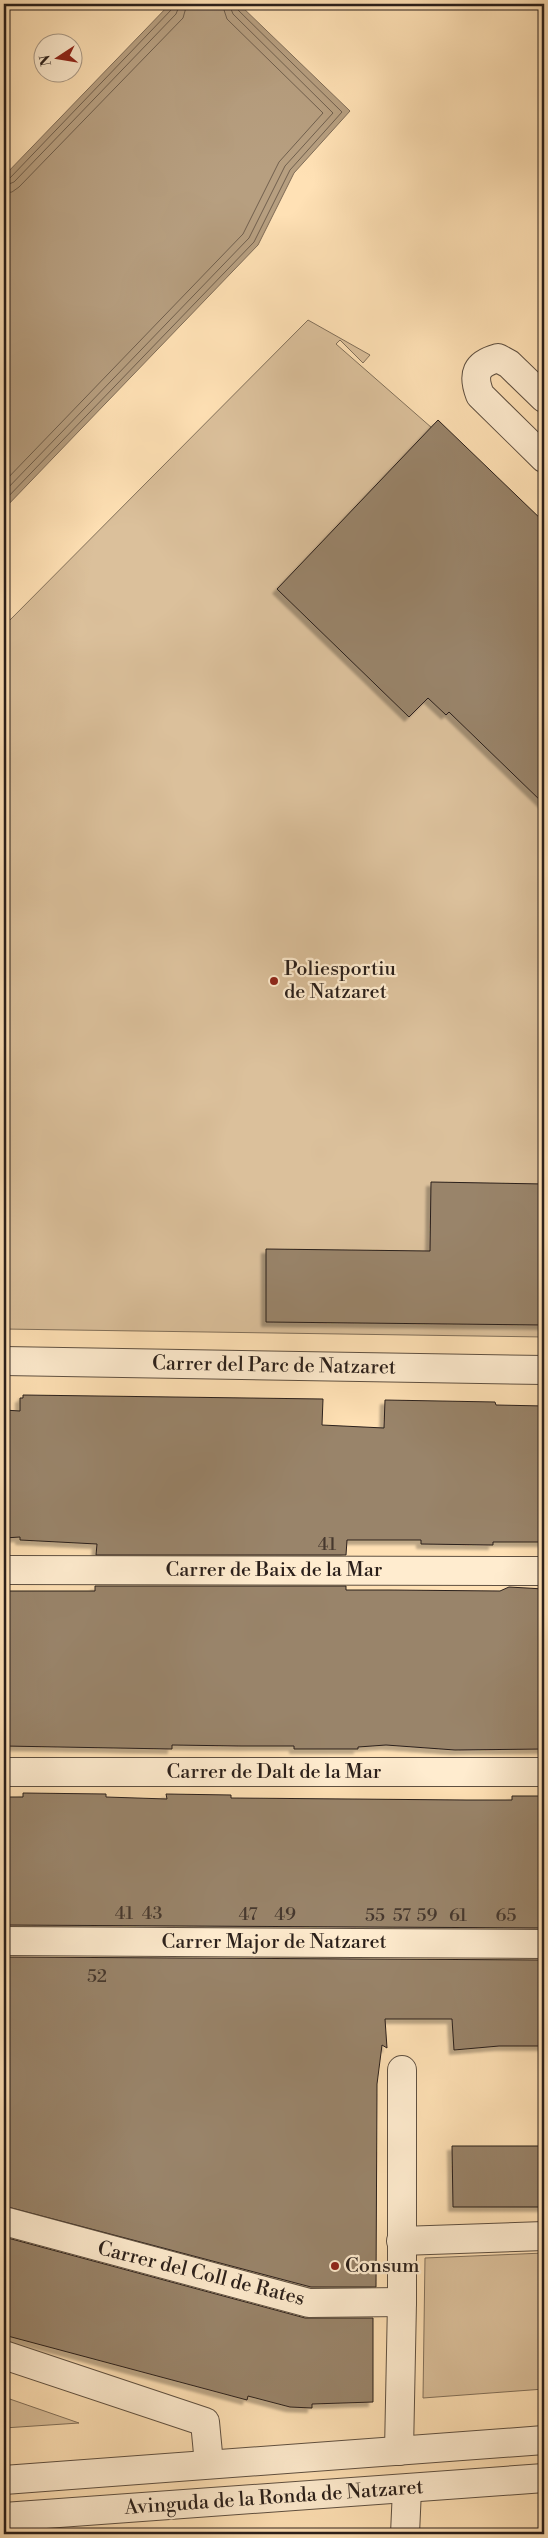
<svg xmlns="http://www.w3.org/2000/svg" width="548" height="2538" font-family="'Libre Bodoni',serif">
<style>
.green{fill:#dbc09b;stroke:#82705a}
.water{fill:#b79f80;stroke:#7f6c57}
.lines{fill:none;stroke-linecap:round;stroke-linejoin:round}
.shore{stroke:#705f4d;stroke-width:1}
.building{fill:#99846b;stroke:#2a1f1a;filter:url(#shadow)}
.minor-casing{stroke:#5f5041;stroke-width:30}
.minor{stroke:#ffeccf;stroke-width:28}
.poi-dot{fill:#8f2418;stroke:#ffeccf;stroke-width:2}
.labels{text-anchor:middle;dominant-baseline:central;stroke-width:4.5;stroke-linejoin:round;paint-order:stroke}
.number-label{font-size:18px;fill:#46382e}
.poi-label{font-size:20px;fill:#2a1f1a;stroke:#ffeccf;text-anchor:start}
.street-label{font-size:20px;fill:#2a1f1a;stroke:#ffeccf}
</style>
<defs>
<filter id="shadow"><feDropShadow dx="-4.5" dy="4.5" stdDeviation="1" flood-color="#0004"/></filter>
</defs>
<rect width="100%" height="100%" fill="#ffe1b5"/>
<filter id="stains"><feTurbulence type="fractalNoise" baseFrequency=".004" numOctaves="4"/><feColorMatrix values="0 0 0 0 .2 0 0 0 0 .09 0 0 0 0 .02 0 0 0 .5 -.17"/></filter>
<radialGradient id="worn" r=".72"><stop offset=".6" stop-color="#630" stop-opacity="0"/><stop offset="1" stop-color="#630" stop-opacity=".3"/></radialGradient>
<g class="green">
<polygon points="308,320 370,355 363,363 340,340 336,344 544,526 544,1337 4,1329 4,626"/>
<polygon points="544,2253 544,2389 423,2398 425,2258"/>
<polygon points="4,2397 79,2423 4,2428"/>
</g>
<polygon class="water" points="170,4 239,4 350,111 294,173 258,245 4,509 4,176"/>
<g class="lines">
<g class="shore">
<polyline points="4,179 10,178 172,9 174,4"/>
<polyline points="4,186 14,182 176,14 180,4"/>
<polyline points="4,193 12,192 19,187 183,18 187,4"/>
<polyline points="4,482 243,234 279,162 323,113 227,19 222,4"/>
<polyline points="4,492 249,238 285,166 333,113 233,14 229,4"/>
<polyline points="4,501 254,242 290,170 342,112 237,9 236,4"/>
</g>
</g>
<g class="building">
<polygon points="438,420 544,522 544,804 449,712 446,715 428,698 409,717 277,589"/>
<polygon points="431,1182 544,1184 544,1325 266,1322 266,1249 430,1251"/>
<polygon points="23,1395 323,1399 322,1425 384,1428 385,1400 495,1402 496,1405 544,1406 544,1542 493,1542 493,1545 421,1544 421,1540 347,1540 346,1555 96,1555 97,1544 20,1540 20,1537 4,1538 4,1410 20,1411 20,1398 23,1398"/>
<polygon points="95,1586 346,1586 346,1590 390,1590 500,1591 509,1587 544,1589 544,1749 455,1750 386,1745 358,1747 358,1749 294,1749 294,1746 241,1746 172,1745 172,1749 4,1746 4,1591 95,1591"/>
<polygon points="23,1793 106,1794 106,1797 167,1799 166,1794 231,1795 231,1798 466,1800 512,1800 512,1796 540,1796 540,1800 544,1800 544,1928 4,1925 4,1797 23,1797"/>
<polygon points="4,1957 544,1960 544,2046 499,2046 454,2050 452,2019 385,2019 387,2048 382,2045 377,2084 376,2287 311,2287 4,2206"/>
<polygon points="452,2146 544,2146 544,2207 453,2207"/>
<polygon points="4,2237 305,2318 373,2318 373,2402 312,2404 312,2408 290,2407 248,2396 247,2400 4,2335"/>
</g>
<g class="lines">
<g class="minor-casing">
<g id="minor">
<path d="M544,398L509,364L498,358C476,364 472,374 480,395L544,458"/>
<polyline points="4,1361 544,1370"/>
<polyline points="4,1570 544,1571"/>
<polyline points="4,1772 544,1772"/>
<polyline points="4,1941 544,1944"/>
<polyline points="4,2221 309,2303 402,2302"/>
<polyline points="401,2241 544,2236"/>
<polyline points="4,2355 205,2422 209,2464"/>
<polyline points="399,2451 402,2302 402,2070"/>
<polyline points="4,2480 544,2440"/>
<polyline points="4,2517 544,2478"/>
<polyline points="405,2534 407,2489"/>
</g>
</g>
<use href="#minor" class="minor"/>
</g>
<g class="poi-dot">
<circle cx="274" cy="981" r="5"/>
<circle cx="335" cy="2266" r="5"/>
</g>
<g class="labels">
<g class="number-label">
<text x="327" y="1544">41</text>
<text x="124" y="1913">41</text>
<text x="152" y="1913">43</text>
<text x="248" y="1914">47</text>
<text x="285" y="1914">49</text>
<text x="375" y="1915">55</text>
<text x="402" y="1915">57</text>
<text x="427" y="1915">59</text>
<text x="458" y="1915">61</text>
<text x="506" y="1915">65</text>
<text x="97" y="1976">52</text>
</g>
<g class="poi-label">
<text x="284" y="969">Poliesportiu<tspan x="284" dy="23">de Natzaret</tspan></text>
<text x="345" y="2266">Consum</text>
</g>
<g class="street-label">
<text transform="translate(274 1366) rotate(1)">Carrer del Parc de Natzaret</text>
<text x="274" y="1570">Carrer de Baix de la Mar</text>
<text x="274" y="1772">Carrer de Dalt de la Mar</text>
<text x="274" y="1942">Carrer Major de Natzaret</text>
<text transform="translate(201 2274) rotate(14)">Carrer del Coll de Rates</text>
<text transform="translate(274 2498) rotate(-4)">Avinguda de la Ronda de Natzaret</text>
</g>
</g>
<rect width="548" height="2538" fill="none" stroke="#ffe1b5" stroke-width="20"/>
<rect x="5" y="5" width="538" height="2528" fill="none" stroke="#2a1f1a" stroke-width="2.5"/>
<rect x="10" y="10" width="528" height="2518" fill="none" stroke="#2a1f1a"/>
<g transform="translate(58 58) rotate(258)"><circle r="24" fill="#ffeccf" stroke="#aa9a87"/>
<path d="M0-4L9 19L0 12L-9 19Z" fill="#8f2418"/>
<text y="-8" font-size="14" font-weight="bold" text-anchor="middle" fill="#2a1f1a">N</text>
</g>
<rect width="100%" height="100%" filter="url(#stains)"/>
<rect width="100%" height="100%" fill="url(#worn)"/>
</svg>
